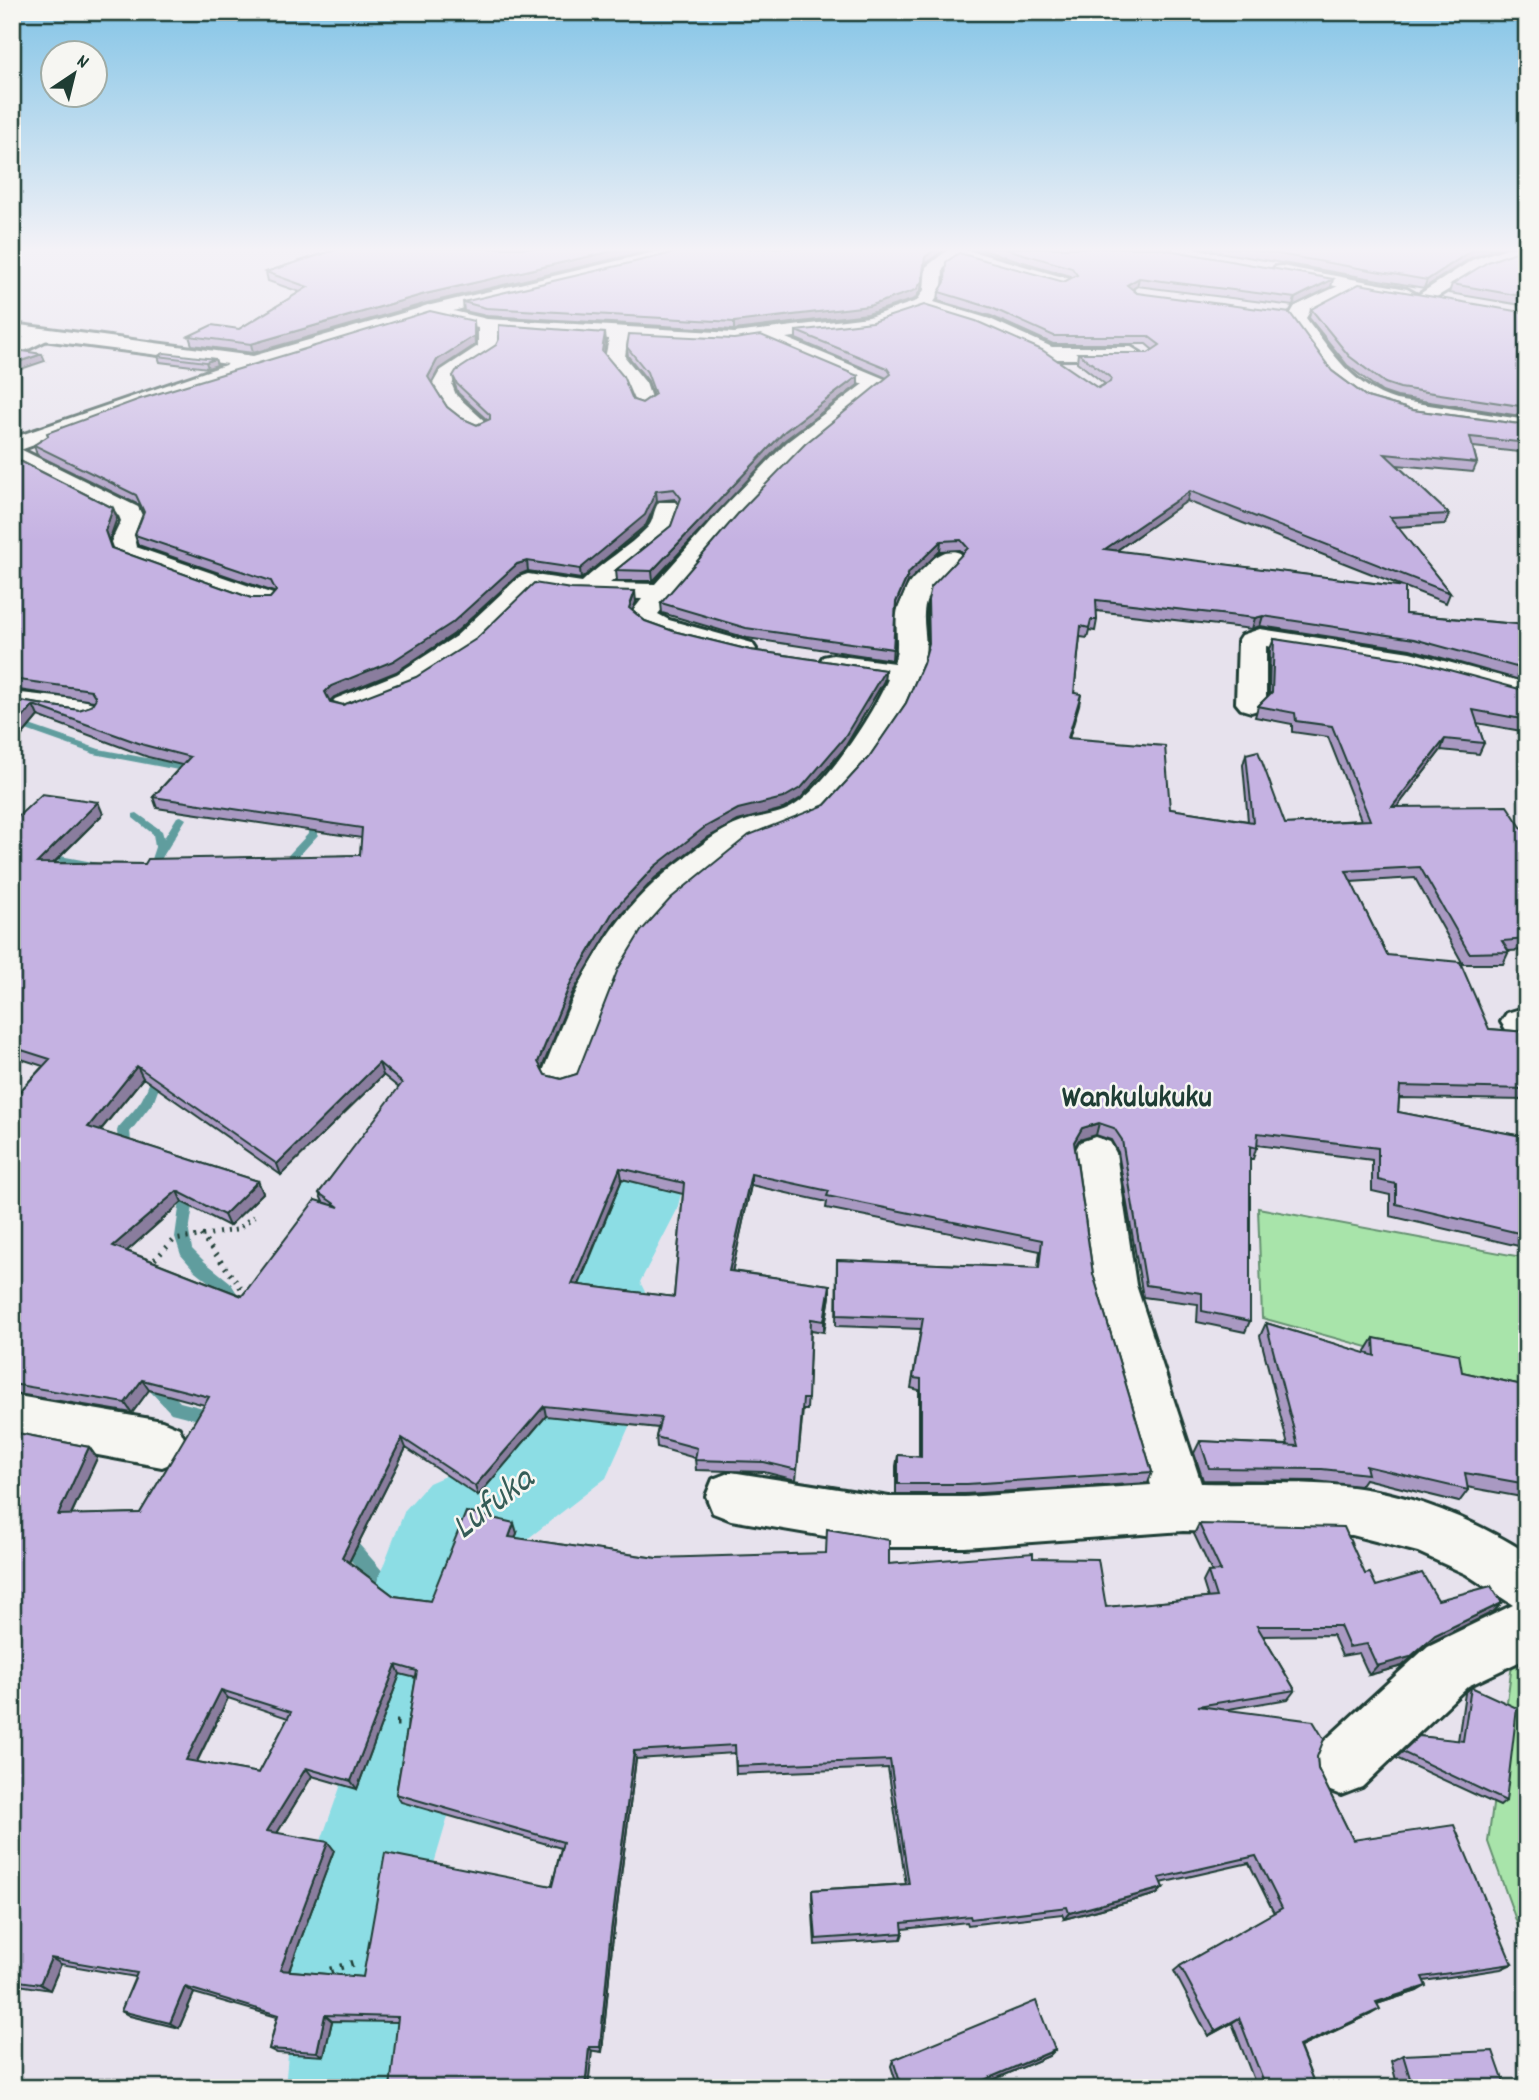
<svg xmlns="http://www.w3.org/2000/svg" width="1539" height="2100" font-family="Dekko,sans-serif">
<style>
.green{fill:#a8e4aa;stroke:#64906f;stroke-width:2}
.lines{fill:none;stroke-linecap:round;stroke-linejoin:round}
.stream{fill:#609d9e;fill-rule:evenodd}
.river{fill:#8cdde4;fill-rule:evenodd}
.minor-casing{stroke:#1f3d34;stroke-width:6}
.tertiary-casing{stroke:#1f3d34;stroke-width:6}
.path-far1{stroke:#1f3d34;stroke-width:5;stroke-dasharray:2 6;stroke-linecap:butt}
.path{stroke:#1f3d34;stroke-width:7;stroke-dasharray:2.5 8;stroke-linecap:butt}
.minor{fill:#f6f6f2;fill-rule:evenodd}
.tertiary{fill:#f6f6f2;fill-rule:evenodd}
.wall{fill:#a999c2;stroke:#1f3d34;stroke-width:2;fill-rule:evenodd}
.shaded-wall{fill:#8a7d9e;stroke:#1f3d34;stroke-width:2}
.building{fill:#c5b2e2;stroke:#1f3d34;stroke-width:2;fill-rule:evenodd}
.labels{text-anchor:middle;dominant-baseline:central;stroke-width:5;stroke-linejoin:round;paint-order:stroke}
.quarter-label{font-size:32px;font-weight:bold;fill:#1f3d34;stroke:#f6f6f2}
.near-water-label{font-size:37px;font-style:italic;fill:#355d57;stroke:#f6f6f2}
</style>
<rect width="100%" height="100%" fill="#e7e2ed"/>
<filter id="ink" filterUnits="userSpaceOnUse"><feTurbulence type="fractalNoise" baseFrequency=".0143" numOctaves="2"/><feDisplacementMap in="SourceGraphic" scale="14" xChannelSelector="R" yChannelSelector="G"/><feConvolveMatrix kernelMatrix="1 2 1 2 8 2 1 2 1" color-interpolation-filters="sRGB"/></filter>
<g filter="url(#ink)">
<g class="green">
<polygon points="1258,1208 1527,1258 1527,1391 1262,1318"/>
<polygon points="1527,1654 1527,1951 1488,1842 1513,1657"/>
</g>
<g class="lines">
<g class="stream">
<polygon points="309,248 332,248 329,250"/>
<polygon points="666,248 676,248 501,286 498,284"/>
<polygon points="481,288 483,291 401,314 398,312"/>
<polygon points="521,562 528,564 505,599 499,599 498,597"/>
<polygon points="12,719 99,749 194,767 199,770 194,773 94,754 12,725"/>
<polygon points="137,813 162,831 164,838 177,817 181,816 186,819 160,861 152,861 151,859 155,847 153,834 133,818 133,814"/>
<polygon points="312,814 317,817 318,835 287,869 279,869 278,867 279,865 308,834 307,817"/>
<polygon points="12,847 98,863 103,866 98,869 12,853"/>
<path d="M164,1068L170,1073L160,1085L154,1101L130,1132C132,1142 129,1145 123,1153H113L111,1149L118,1140L117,1131L118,1128C126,1118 139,1107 144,1095C150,1084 150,1074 164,1068Z"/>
<polygon points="180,1187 185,1188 194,1199 189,1232 192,1249 205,1262 230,1282 243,1303 241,1307 236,1309 231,1307 220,1291 195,1271 181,1255 175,1237 180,1201 173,1192 175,1188"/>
<polygon points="153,1377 158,1379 180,1402 219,1412 222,1417 219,1422 214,1424 171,1413 148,1389 145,1384 148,1379"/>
<polygon points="344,1532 350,1534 392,1582 430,1591 432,1597 430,1603 424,1605 381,1595 338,1546 336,1540 338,1534"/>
</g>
<polygon class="river" points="667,1055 695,1063 706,1084 712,1125 682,1190 677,1210 640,1282 654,1310 632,1420 606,1478 526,1540 501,1553 485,1574 477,1597 459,1779 410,1945 421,2022 419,2088 285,2088 291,2022 284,1945 343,1779 371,1597 405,1510 429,1483 454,1472 536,1414 559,1323 545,1289 593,1203 630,1125 632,1110 628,1084 639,1063"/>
<g class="minor-casing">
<g id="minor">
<path d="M950,248H968L967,250L1070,279L1073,283L1064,288L957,258L943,269L942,290L934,302L990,319L1052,347H1131L1141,353L1131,359H1049L976,327L923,311L871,328L786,338L885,379L888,383L803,452L740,517L658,614L669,620L752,643L756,649L752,655H732L639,627L631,613L642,599L572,597L534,591L476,648L417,686L355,711L345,714L335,711L330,705L335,699L397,674L456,636L519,577L528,574L582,582C602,562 628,548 648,527C654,521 653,510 659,502H675L679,507L670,534L610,583L655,584L724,507L787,442L863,384L761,341L734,345L627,340L625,357L646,383L653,404L643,410L636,408L626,384L605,358L609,339L497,331L498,348L495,352L455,378L452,385L456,395L490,426L479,432C459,428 437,404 432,385L440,371L478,346V328L422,315L419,311L422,307L428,305L487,319L734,333L869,317L917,301L924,290L926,267Z"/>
<polygon points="1507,248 1527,248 1527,252 1484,268 1430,301 1424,302 1415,297 1472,260"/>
<path d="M1351,280L1360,285L1357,289L1309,313L1306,318C1332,352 1353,387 1396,400L1527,420V433C1478,424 1393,423 1353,397C1325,379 1306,344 1288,318L1295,306Z"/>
<polygon points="42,329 52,335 49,339 12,357 12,343"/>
<polygon points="12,445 138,507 145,521 135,542 136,547 273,594 277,600 273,606 255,606 116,556 111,542 121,521 119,516 12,461"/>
<path d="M951,550L960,553L964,558C954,572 935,580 928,596C919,616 928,634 925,654C915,706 873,759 840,799C818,825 795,826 766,835C750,840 734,854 721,864C672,899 630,943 607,1000C596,1028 591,1058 576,1084L562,1088L548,1084L542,1074C575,989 601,924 675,865C695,850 718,830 742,822C757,816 774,816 788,809C822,793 873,714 888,679L823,669L819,663L823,657L833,655L894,663C900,646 895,631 897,614C900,588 926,557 951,550Z"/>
<polygon points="1260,629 1410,652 1527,683 1527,701 1408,668 1266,646 1266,703 1261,709 1251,712 1241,709 1236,703 1238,641 1242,635"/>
<polygon points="12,692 83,700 93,703 98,709 93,715 83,718 12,710"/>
<polygon points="1520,1009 1527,1010 1527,1036 1507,1031 1501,1022 1507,1013"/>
<path d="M1095,1137L1110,1142L1116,1153L1136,1285L1201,1483C1250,1484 1303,1481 1352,1487C1412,1494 1476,1521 1527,1553V1658L1468,1686L1362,1787L1341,1795L1320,1787L1312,1766L1320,1745L1428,1646L1513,1605L1466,1574L1418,1552L1352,1535L1183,1531L965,1547H889L731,1520L713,1513L706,1496L713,1479L731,1472L889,1497H965L1151,1485L1092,1285L1074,1153L1080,1142Z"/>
<polygon points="12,1395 162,1421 179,1428 187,1444 179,1460 162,1467 12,1439"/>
</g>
</g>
<g class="tertiary-casing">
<g id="tertiary">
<polygon points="671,248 701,248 699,252 523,292 355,338 186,390 12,453 12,438 228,364 12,336 12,324 253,356 427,306"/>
<polygon points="1281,266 1407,289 1416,294 1407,299 1275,275 1272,271 1275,267"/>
</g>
</g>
<g class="path-far1">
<polyline points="201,1235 247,1296"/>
<polyline points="149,1265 174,1240 236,1230 254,1216"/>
</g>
<g class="path">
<polyline points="396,1723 414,1723"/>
<polyline points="330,1970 360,1961"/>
</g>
<use href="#minor" class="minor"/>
<use href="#tertiary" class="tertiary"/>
</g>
<g class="wall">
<polygon points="341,248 661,248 427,303 253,353 192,345 189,336 239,329 300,292 268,281 266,272"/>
<path d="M976,248H1157L1331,287L1293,306L1137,286L1133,289L1137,293L1332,371L1367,397L1412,410L1527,425V453L1473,447L1477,463L1473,472L1397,465L1449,514L1445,524L1397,527L1450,593L1446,603L1405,587V614L1527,625V682L1410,649L1260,626L1252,629L1096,611L1097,620L1095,631L1089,630L1087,638L1080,637L1074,693L1081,694L1069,738L1170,809L1248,821L1243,765L1246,754L1285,824L1361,820L1328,737L1292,732V724L1255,717L1258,706L1269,695L1270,649L1274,639L1527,691V732L1477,723L1484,743L1479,754L1441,750L1397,807L1527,836V950L1509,951L1503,964H1463L1415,878L1351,882L1387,955L1489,1029L1527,1032V1100L1399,1098L1398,1112L1527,1137V1248L1390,1216V1195L1372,1191V1160L1257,1145L1253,1159H1250V1321L1245,1332L1197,1322L1198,1304L1143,1297L1118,1152L1111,1140L1096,1135L1079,1140L1075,1147L1093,1274L1152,1472L1148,1483L965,1494H896V1466L898,1455L919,1457V1390L911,1388L921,1329L836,1326L837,1260L1038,1268L1040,1251L826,1208L827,1202L751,1185L732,1271L830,1285V1296L824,1332L811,1330L807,1410H803L796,1480L764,1472L696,1470L695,1458L657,1447L656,1437L658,1428L546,1416L478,1496L406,1448L349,1562L394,1596L430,1601L517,1533L515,1538L656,1558L889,1564L1033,1558L1106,1607L1208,1598L1203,1582L1208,1572H1212L1194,1534L1199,1524L1365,1574L1376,1586L1438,1600L1502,1603L1493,1612L1427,1644L1402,1666L1369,1675L1359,1653L1342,1656L1333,1635L1263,1636L1295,1690L1288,1699L1223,1710L1317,1757L1318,1769L1353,1840L1512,1964L1501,1969L1424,1981L1417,1991L1377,2004L1371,2014L1300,2047L1316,2088H1257L1232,2023L1208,2036L1174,1971L1180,1966L1274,1913L1249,1863L1161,1883L1163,1888L1157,1894L1064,1919L1062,1914L968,1925L967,1922L903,1929V1933L901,1939L815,1945L812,1897V1890L906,1884L888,1768L736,1774L735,1753L636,1759L612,1945L602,2052L398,2022L332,2021L324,2056L277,2053L269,2049L277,2017L194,1993L179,2028L130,2016L121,2011L136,1977L61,1964L50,1990L12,1984V1432L89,1447L97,1458L71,1515L140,1513L205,1405L149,1390L132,1413L12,1393V1100L43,1066L12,1056V822L103,814L54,863L145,864L360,855L362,838L157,808L153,797L182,765L148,757L38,716L14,745H12V700L79,710L91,706L94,701L12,689V457L113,508L117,518L109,541L111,548L251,598H270L275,593L274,592L138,545L135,535L143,514L139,505L37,455L34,445L474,321L475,345L439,369L431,382L447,407L461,418L477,425L487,420L458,393L455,385L453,376L606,341L604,353L633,400L642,403L653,395L648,381L628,356L627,347L858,376V385L785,440L653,581H617L616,570L671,526L679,504L675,499L657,501L646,525L581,579L528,571L518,575L454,634L396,672L334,697L330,701L343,705L636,602L632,611L645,621L673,631L750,650L885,670L884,681L844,749L801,798L783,809L738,821L705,839L655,878L615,921L572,994L541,1068L545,1075L561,1079L577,1074L869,757L906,703L923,664L928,648L927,611L928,600L963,553L960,550L940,551L908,582L895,612L892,660L747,638L662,613L661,603L887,378L796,339V331L1098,388L1105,384L1077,362L1078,353H1148L1153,350L1146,344H1053L991,316L938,301L939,292L1064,282L1072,278L1071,276ZM1187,501L1405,587L1116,551ZM383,1075L399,1088L319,1193L323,1202L242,1296L127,1251L182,1202L229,1226L263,1193L258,1181L100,1131L143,1078L281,1175ZM622,1179L683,1194L674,1297L579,1285ZM400,1674L416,1678L396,1794L401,1802L561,1848L552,1886L363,1977L289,1971L334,1850L277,1833L312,1776L357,1789ZM228,1698L288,1718L259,1773L197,1762Z"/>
<polygon points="1196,248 1500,248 1471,258 1424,288"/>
<polygon points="1527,248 1527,306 1449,293 1452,284"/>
<polygon points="924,265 921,289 915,299 868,314 734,330 487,316 464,311 463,302"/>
<polygon points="1311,309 1527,312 1527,417 1397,397 1382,392 1347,365 1309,318"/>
<polygon points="158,356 215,359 217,365 208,368 160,362"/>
<polygon points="1266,1323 1367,1354 1366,1351 1374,1338 1462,1372 1527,1386 1527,1498 1467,1487 1468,1490 1459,1502 1365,1479 1360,1486 1315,1481 1203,1480 1194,1453 1200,1441 1288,1445 1260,1336"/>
<polygon points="1471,1687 1506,1801 1500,1806 1396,1758 1419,1736 1458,1741 1465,1693"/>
<polygon points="1055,2050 1049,2056 974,2088 898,2088 891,2066 893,2060"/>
<polygon points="1403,2055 1506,2088 1398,2088 1391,2061"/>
</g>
<g class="shaded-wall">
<polygon points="626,248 661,248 427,303 253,353 251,344 425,294"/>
<polygon points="937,248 946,248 924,265 921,289 915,299 868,314 734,330 734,322 925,257"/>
<polygon points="1479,248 1500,248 1471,258 1424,288 1427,280 1474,249"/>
<polygon points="1139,278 1137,286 1126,293 1127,285"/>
<polygon points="1333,279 1331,287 1293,306 1295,298"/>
<polygon points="474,321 475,345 439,369 430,386 428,377 437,360"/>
<polygon points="605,333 606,341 603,360 602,351"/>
<polygon points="42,354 45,361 12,372 12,364"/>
<polygon points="215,359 217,365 208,368 206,362"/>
<polygon points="858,376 858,385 785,440 653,581 652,571 785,431"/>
<polygon points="656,491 657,501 646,525 581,579 580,569"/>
<polygon points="1190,491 1187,501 1103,560 1105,549"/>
<polygon points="113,508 117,518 109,541 105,531"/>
<polygon points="941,541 940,551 908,582 895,613 896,602 909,572"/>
<polygon points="527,561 528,571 518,575 454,634 396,672 334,697 328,703 325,692 331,686 517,564"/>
<polygon points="635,591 636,602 629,619 629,608"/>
<polygon points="1263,616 1260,626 1252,629 1255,618"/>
<polygon points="885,670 884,681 844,749 801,798 783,809 738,821 705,839 655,878 615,921 572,994 540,1073 538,1062 571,982 614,910 654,867"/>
<polygon points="1081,694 1079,705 1066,749 1068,738"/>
<polygon points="33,705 38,716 14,745 12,741 12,731"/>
<polygon points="1445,739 1441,750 1388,819 1392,807"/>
<polygon points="98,802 103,814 42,874 37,863"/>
<polygon points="379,1063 383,1075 281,1175 277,1164"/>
<polygon points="137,1066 143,1078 94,1138 88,1127"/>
<polygon points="1099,1123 1096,1135 1079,1140 1071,1153 1074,1142 1082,1128"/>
<polygon points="620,1168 622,1179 574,1295 572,1284"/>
<polygon points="751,1174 751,1185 730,1282 729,1271"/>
<polygon points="258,1181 263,1193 229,1226 224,1215"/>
<polygon points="177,1191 182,1202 120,1257 113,1246"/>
<polygon points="830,1285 830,1296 824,1332 824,1321"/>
<polygon points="142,1380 149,1390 132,1413 125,1403"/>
<polygon points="544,1406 546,1416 478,1496 475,1486"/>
<polygon points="402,1438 406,1448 347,1566 342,1557"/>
<polygon points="89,1447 97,1458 66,1525 58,1515"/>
<polygon points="514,1523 517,1533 512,1547 509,1537"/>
<polygon points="1502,1603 1493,1612 1427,1644 1402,1666 1369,1675 1377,1666 1435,1635"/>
<polygon points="396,1665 400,1674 357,1789 351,1781"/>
<polygon points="221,1690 228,1698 194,1767 186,1760"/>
<polygon points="634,1751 636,1759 612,1945 602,2052 600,2047 610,1939"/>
<polygon points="306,1768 312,1776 274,1838 267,1831"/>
<polygon points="328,1842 334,1850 287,1976 280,1970"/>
<polygon points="1163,1888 1157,1894 1064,1919 1069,1913"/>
<polygon points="51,1958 61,1964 50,1990 40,1984"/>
<polygon points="1426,1986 1417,1991 1367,2007 1376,2002"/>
<polygon points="185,1987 194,1993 179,2028 170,2023"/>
<polygon points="1380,2009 1371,2014 1292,2051 1299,2046"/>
<polygon points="325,2015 332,2021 324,2056 317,2052"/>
<polygon points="1239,2018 1232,2023 1208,2036 1215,2031"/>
<polygon points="589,2047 592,2051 588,2088 585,2088"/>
<polygon points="1055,2050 1049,2056 974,2088 965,2088"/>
</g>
<g class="building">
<polygon points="341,248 626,248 425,294 251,344 189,336 212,325 239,329 308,287 266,272"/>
<polygon points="694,248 937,248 925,257 922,281 916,290 869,306 734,322 486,308 463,302"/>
<path d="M1003,248H1157L1333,279L1295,298L1139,278L1127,285L1137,293L1290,313L1332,371L1367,397L1412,410L1527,425V443L1470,437L1477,463L1385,454L1449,514L1390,517L1450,593L1190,491L1105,549L1405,587V614L1527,625V670L1414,639L1263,616L1255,618L1096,600L1097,620H1091L1089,628L1081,626L1074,693L1081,694L1068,738L1165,746L1170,809L1253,822L1246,754L1258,751L1285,824L1370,820L1332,726L1296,721L1295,713L1258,706L1272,692L1274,639L1412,660L1527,691V720L1473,710L1484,743L1445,739L1392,807L1507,806L1527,836V939L1502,941L1509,952L1469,953L1420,867L1346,871L1387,955L1460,962L1489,1029L1527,1032V1089L1400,1086L1398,1112L1527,1137V1235L1396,1204V1184L1378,1180V1148L1258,1133L1257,1148L1250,1146V1321L1202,1311V1293L1146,1285L1122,1140L1114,1128L1099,1123L1082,1128L1074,1142L1093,1274L1152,1472L967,1484H898V1455L921,1457V1379L913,1378L923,1318L837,1315V1260L1039,1268L1042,1240L827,1196L829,1191L751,1174L729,1271L830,1285L824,1321L811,1319L808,1399H803L797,1470L764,1462L695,1460L697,1448L656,1437L661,1418L544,1406L475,1486L402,1438L342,1557L394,1596L430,1601L466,1512L514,1523L509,1537L656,1558L826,1553L827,1529L889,1540V1564L1033,1553V1558L1098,1559L1106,1607L1216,1597L1208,1572L1221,1571L1199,1524L1344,1527L1365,1574L1370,1573L1376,1586L1422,1573L1438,1600L1491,1586L1502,1603L1435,1635L1410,1657L1377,1666L1367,1644L1349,1647L1340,1626H1257L1295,1690L1198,1706L1313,1721L1324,1739L1317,1757L1318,1769L1353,1840L1454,1825L1512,1964L1422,1977L1426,1986L1376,2002L1380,2009L1299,2046L1316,2088H1266L1239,2018L1215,2031L1180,1966L1282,1908L1256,1856L1159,1878L1163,1888L1069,1913L1067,1907L971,1919L970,1916L902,1923L903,1933L816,1939L812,1890L909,1884L890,1760L736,1766L735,1745L634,1751L610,1939L600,2047H589L585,2088H390L398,2017L325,2015L317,2052L269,2049L278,2015L185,1987L170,2023L121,2011L137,1973L51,1958L40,1984L12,1980V1432L89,1447L58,1515L140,1513L209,1397L142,1380L125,1403L12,1384V1100L50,1059L12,1047V822L42,794L98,802L37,863L145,864L148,859L360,855L362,828L153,797L190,757L144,745L33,705L12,731V700L79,710L91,706L96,698L91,690L12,679V457L113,508L105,531L111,548L251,598H270L276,591L271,581L135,535L144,512L136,495L34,445L48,436L47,433L140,399L430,311L474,321V336L437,360L428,377L447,407L461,418L477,425L490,419V415L457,384L453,376L456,371L496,345L499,339V325L605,333L602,351L623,376L633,400L642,403L655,394L647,372L627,347L629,334L734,339L761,335L858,376L785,431L652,571L616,570L671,526L681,498L674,489L656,491L645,515L580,569L527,561L517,564L452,623L393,661L331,686L325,692L330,702L343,705L416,677L476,639L534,583L571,589L635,591L629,608L645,621L673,631L750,650L885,670L844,738L802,787L783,798L738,809L705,827L654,867L614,910L571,982L538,1062L545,1075L561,1079L577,1074L618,969L641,931L671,898L749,835L825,805L869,757L906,703L923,664L929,643L928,600L931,587L968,548L961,540L941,541L909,572L896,602L893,649L746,628L661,603L742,509L805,444L891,374L887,368L796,331L872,322L924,305L976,321L1042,350L1098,388L1110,382L1111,378L1078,353H1148L1160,345L1148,336H1054L992,308L939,292L945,282L946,262L959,253L1064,282L1077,275L1072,268ZM379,1063L402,1083L319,1193L339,1207L315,1200L242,1296L113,1246L177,1191L224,1215L258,1181L88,1127L137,1066L277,1164ZM620,1168L684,1183L674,1297L572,1284ZM396,1665L417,1671L396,1794L563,1842L552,1886L385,1853L363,1977L280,1970L328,1842L267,1831L306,1768L351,1781ZM221,1690L291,1712L259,1773L186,1760Z"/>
<polygon points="1243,248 1479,248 1474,249 1427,280"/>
<polygon points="1527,248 1527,297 1452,284 1488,262"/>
<polygon points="1359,284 1527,313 1527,407 1400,388 1385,383 1349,356 1311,309"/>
<polygon points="16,350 42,354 12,364 12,351"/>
<polygon points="164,353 215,359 206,362 158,356"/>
<polygon points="1266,1323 1375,1356 1374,1338 1459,1354 1462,1372 1527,1386 1527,1484 1465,1473 1468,1490 1366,1466 1368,1474 1322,1469 1209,1468 1200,1441 1298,1446"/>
<polygon points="1471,1687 1517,1708 1506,1801 1402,1752 1419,1736 1463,1741"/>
<polygon points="1036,2001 1055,2050 965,2088 902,2088 893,2060"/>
<polygon points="1493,2051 1506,2088 1413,2088 1403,2055"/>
</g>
</g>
<linearGradient id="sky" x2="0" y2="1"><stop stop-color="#83c4e6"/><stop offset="0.46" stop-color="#f4f2f7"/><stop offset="1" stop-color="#f4f2f7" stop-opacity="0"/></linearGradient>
<rect width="1539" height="542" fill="url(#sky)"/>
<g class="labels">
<g class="quarter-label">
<text x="1137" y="1100">Wankulukuku</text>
</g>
<g class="near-water-label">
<text transform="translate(494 1505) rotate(-38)">Lufuka</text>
</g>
</g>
<rect width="1539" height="2100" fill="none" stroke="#f6f6f2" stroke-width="42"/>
<rect x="21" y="21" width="1497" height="2058" fill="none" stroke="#1f3d34" stroke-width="2.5" filter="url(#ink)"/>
<g transform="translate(74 74) rotate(35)"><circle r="33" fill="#f6f6f2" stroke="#a0aca6" stroke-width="2"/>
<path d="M0-5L12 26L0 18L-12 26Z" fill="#1f3d34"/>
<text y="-10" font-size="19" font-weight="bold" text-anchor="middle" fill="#1f3d34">N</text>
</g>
</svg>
